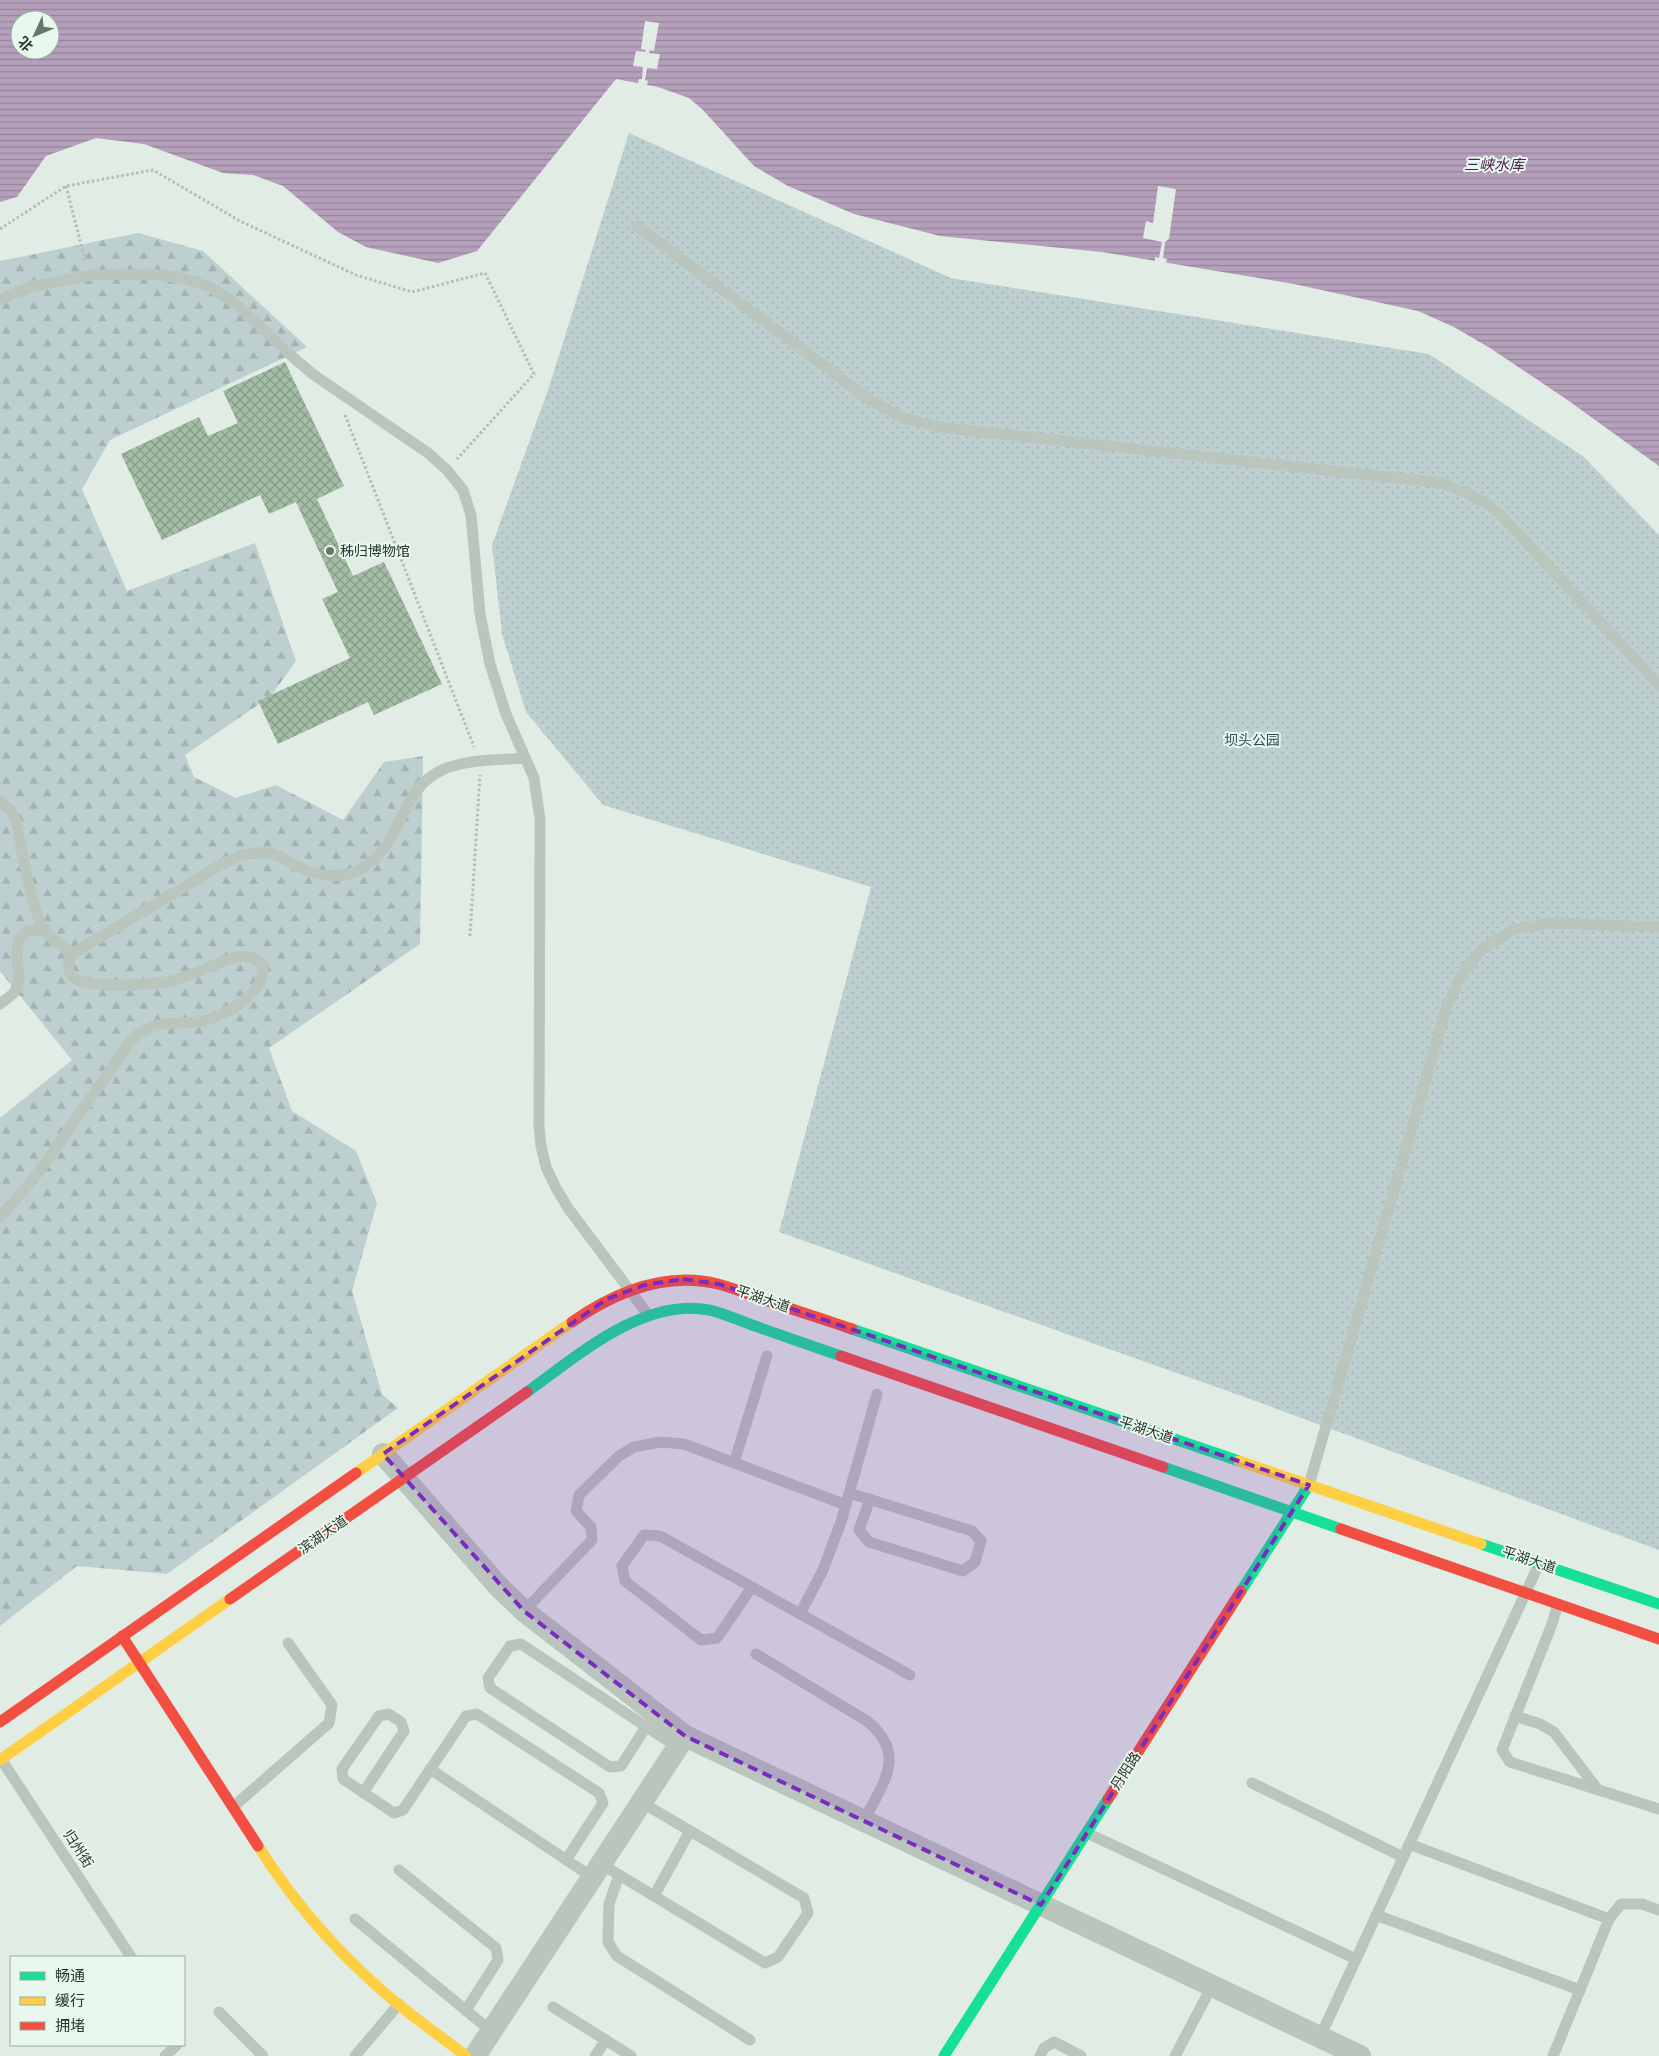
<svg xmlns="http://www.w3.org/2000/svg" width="1659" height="2056" font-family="Figtree,'Noto Sans SC',sans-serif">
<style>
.green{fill:url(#green-dots)}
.forest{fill:url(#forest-firs)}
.water{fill:url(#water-rules);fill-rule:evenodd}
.pier{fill:#e1ece4}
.building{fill:url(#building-cross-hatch)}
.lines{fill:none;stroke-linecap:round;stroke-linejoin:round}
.path{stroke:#b3beb6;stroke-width:3;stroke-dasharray:2.5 2.5;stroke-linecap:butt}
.lane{stroke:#bac5bd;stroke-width:11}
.street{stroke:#bac5bd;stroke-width:22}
.fast{stroke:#16e098;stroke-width:11}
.slow{stroke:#ffcf43;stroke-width:11}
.jam{stroke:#f24e42;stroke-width:11}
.marked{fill:#7b2cbf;fill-opacity:0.2;stroke:#7b2cbf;stroke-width:4;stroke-dasharray:10 6;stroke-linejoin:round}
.poi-dot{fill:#69756b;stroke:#e9f8ee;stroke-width:2}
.labels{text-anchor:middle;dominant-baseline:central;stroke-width:4;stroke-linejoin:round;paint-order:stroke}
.poi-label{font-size:14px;fill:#29352a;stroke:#e9f8ee;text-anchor:start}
.park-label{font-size:14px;fill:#2f4c51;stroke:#e9f8ee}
.street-label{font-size:14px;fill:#29352a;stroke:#e9f8ee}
.water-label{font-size:15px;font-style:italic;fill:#4b2352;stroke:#e9f8ee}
</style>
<defs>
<pattern id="green-dots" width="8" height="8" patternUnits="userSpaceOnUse" patternTransform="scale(1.25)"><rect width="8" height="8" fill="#bdd0cf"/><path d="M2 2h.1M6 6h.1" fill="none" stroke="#a2b3b2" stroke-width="1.8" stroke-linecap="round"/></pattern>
<pattern id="forest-firs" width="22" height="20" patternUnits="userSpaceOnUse" patternTransform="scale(1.25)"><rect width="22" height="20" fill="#bdd0cf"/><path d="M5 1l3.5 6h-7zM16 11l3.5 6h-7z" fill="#a2b3b2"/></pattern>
<pattern id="water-rules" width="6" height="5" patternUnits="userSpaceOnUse" patternTransform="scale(1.25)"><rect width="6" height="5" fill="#b5a0bb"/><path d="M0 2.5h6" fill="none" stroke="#938398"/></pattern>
<pattern id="building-cross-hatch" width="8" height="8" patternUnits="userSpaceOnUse" patternTransform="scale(1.25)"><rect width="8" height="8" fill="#a4bea6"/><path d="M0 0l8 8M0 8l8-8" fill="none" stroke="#869b87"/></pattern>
</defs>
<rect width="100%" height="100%" fill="#e1ece4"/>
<polygon class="green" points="629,133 951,278 1429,354 1584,457 1659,535 1659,1550 1250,1399 779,1232 871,887 603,805 526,712 502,634 492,545 548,390"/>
<polygon class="forest" points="138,233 203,251 307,347 110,440 82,489 127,591 255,543 296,661 271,696 185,755 194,777 236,798 276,785 343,820 384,762 423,756 420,944 269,1048 292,1111 356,1151 377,1203 352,1291 382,1394 398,1408 167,1574 77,1566 0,1626 0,1118 72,1060 0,971 0,261"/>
<path class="water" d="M0,0H1659V466L1566,399L1490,348L1454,327L1418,311L1294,284L1102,252L940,236L854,214L788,186L754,166L703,110L689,98L658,87L616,79L477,251L438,263L366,247L338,232L283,186L253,175L223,173L144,144L96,138L46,156L17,197L0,202ZM20,20H50V50H20Z"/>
<g class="pier">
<polygon points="645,21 659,23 654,51 650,50 649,53 660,54 657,69 647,68 645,80 648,81 647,85 638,84 639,79 642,79 643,67 633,66 636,51 645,52 646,50 641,49"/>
<polygon points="1158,186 1176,189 1169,239 1165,242 1163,258 1167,259 1166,263 1155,261 1155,257 1159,258 1162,242 1143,238 1146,221 1153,223"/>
</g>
<polygon class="building" points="285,362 344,486 317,499 353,576 384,562 442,684 374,715 368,702 278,744 258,701 350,658 322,599 338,592 296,502 269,514 260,495 162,540 121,454 199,417 208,436 238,423 223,391"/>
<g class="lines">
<g class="path">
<polyline points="66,186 85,260"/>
<polyline points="0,229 66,186 153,170 240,221 356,275 412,292 485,273 534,374 457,459"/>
<polyline points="345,415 474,747"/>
<polyline points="470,936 480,775"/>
</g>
<g class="lane">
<path d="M637,226L870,400L904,418L938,427L1441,483C1463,490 1481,499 1499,513L1659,685"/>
<polyline points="0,299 34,286 92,275 151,274 182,278 210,287 236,304 295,359 314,375 428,453 447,470 463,490 471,515 480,614 490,664 506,714 534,778 540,819 539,1126 541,1146 546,1167 556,1188 568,1208 649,1316"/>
<path d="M0,801L11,811L16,821C21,846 32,914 46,932C53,941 63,947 72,954"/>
<path d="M0,1004L14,993L19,981C19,967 11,937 29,931C34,930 40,931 45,931"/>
<path d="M0,1218L38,1173L130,1042C136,1036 141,1031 149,1028C164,1021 182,1024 199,1022C222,1018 267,993 263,965C253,956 245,955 232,958C213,965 194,975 174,980C157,985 88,989 75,978C66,971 68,962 72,954L224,863C237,856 252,851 268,853C279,855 289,862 299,867C316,875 339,880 357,871C404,848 396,793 440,771C463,759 500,760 525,758"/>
<polyline points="734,1463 767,1356"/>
<polyline points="1309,1485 1447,1006 1461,976 1482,949 1513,930 1548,923 1659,927"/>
<polyline points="849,1493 972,1531 981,1541 975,1562 963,1571 869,1542 859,1530 870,1499"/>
<polyline points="752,1587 717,1638 701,1640 625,1581 622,1566 644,1535 660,1536 910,1675"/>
<polyline points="1558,1604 1552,1624 1502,1750 1510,1762 1659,1809"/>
<polyline points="524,1611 592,1540 591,1527 576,1511 579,1495 619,1456 634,1447 661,1442 684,1444 846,1505"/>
<polyline points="800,1614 823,1570 841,1522 877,1394"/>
<path d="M756,1654L867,1721C908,1755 883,1782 864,1821"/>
<polyline points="1515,1716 1540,1724 1554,1732 1598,1790"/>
<polyline points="646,1727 621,1766 610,1767 490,1688 488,1678 510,1646 521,1644 677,1747"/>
<polyline points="1,1759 131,1957"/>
<polyline points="430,1769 592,1877"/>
<polyline points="1252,1783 1403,1857"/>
<polyline points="363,1793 404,1731 401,1722 389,1714 379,1716 342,1769 343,1779 394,1813 403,1810 466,1716 477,1714 599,1793 603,1803 566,1860"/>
<polyline points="233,1807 329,1723 332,1705 288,1643"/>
<polyline points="1087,1833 1356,1959"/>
<polyline points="1409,1844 1609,1919"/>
<polyline points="601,1864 765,1963 778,1957 808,1913 804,1898 641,1802"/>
<polyline points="399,1870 496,1948 498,1960 466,2010"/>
<polyline points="619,1875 609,1904 608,1942 617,1956 750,2040"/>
<polyline points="654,1896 690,1831"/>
<polyline points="1376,1915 1580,1990"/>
<polyline points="355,1919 491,2031"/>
<polyline points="553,2007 631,2056"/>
<polyline points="219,2012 263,2056"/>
<polyline points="1320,2037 1539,1564"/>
<polyline points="165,2056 177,2045"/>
<polyline points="355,2056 399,2004"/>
<polyline points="595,2056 606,2040"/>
<polyline points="1040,2056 1044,2048 1054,2042 1081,2056"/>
<polyline points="1175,2056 1212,1986"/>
<polyline points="1553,2056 1609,1919 1621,1904 1642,1904 1659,1910"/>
</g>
<g class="street">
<polyline points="383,1454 499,1587 524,1611 685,1736 1360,2056"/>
<polyline points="475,2056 685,1736"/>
</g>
<g class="fast">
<polyline points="852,1329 1239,1461"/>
<path d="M527,1392C576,1357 643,1297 709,1310C723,1313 738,1320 752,1325C781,1335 811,1346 841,1356"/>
<polyline points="1163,1467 1341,1529"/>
<polyline points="1481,1544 1659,1604"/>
<polyline points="1241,1591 1309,1485"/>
<polyline points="944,2056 1108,1799"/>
</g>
<g class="slow">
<polyline points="1239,1461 1481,1544"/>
<polyline points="356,1473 572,1322"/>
<polyline points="0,1760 230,1599"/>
<path d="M258,1846C288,1893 324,1937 365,1975C396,2005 432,2030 466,2056"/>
</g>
<g class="jam">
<path d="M572,1322C615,1292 665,1271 718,1284C734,1288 750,1295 765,1300C794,1310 823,1319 852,1329"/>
<polyline points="841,1356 1163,1467"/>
<polyline points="1341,1529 1659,1639"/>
<polyline points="230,1599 527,1392"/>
<polyline points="122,1636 258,1846"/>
<polyline points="0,1722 356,1473"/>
<polyline points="1108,1799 1241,1591"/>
</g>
</g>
<path class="marked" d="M683,1279L719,1284L1309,1485L1041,1905L685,1736L524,1611L383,1454L607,1299L644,1285Z"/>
<circle class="poi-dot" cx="330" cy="551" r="5"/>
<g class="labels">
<g class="poi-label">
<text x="340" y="551">秭归博物馆</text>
</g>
<g class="park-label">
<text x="1252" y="740">坝头公园</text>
</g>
<g class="street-label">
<text transform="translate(763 1299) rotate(19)">平湖大道</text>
<text transform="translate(1146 1430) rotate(19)">平湖大道</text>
<text transform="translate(323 1535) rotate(-35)">滨湖大道</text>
<text transform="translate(1529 1560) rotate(19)">平湖大道</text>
<text transform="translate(1126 1771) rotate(-57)">丹阳路</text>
<text transform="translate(78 1849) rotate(57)">归州街</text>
</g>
<g class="water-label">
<text x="1494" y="165">三峡水库</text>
</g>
</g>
<rect x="10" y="1956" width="175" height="90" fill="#e9f8ee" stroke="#9caaa0"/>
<rect x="20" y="1972" width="25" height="8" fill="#16e098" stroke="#9caaa0"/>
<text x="55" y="1981" font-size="15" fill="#29352a">畅通</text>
<rect x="20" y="1997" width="25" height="8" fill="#ffcf43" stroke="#9caaa0"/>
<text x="55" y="2006" font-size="15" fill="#29352a">缓行</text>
<rect x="20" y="2022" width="25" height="8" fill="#f24e42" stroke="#9caaa0"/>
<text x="55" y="2031" font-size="15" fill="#29352a">拥堵</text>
<g transform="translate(35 35) rotate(226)"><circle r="24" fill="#e9f8ee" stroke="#9caaa0"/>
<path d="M0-4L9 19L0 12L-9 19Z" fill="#69756b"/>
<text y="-8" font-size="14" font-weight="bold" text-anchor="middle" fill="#29352a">北</text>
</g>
</svg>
